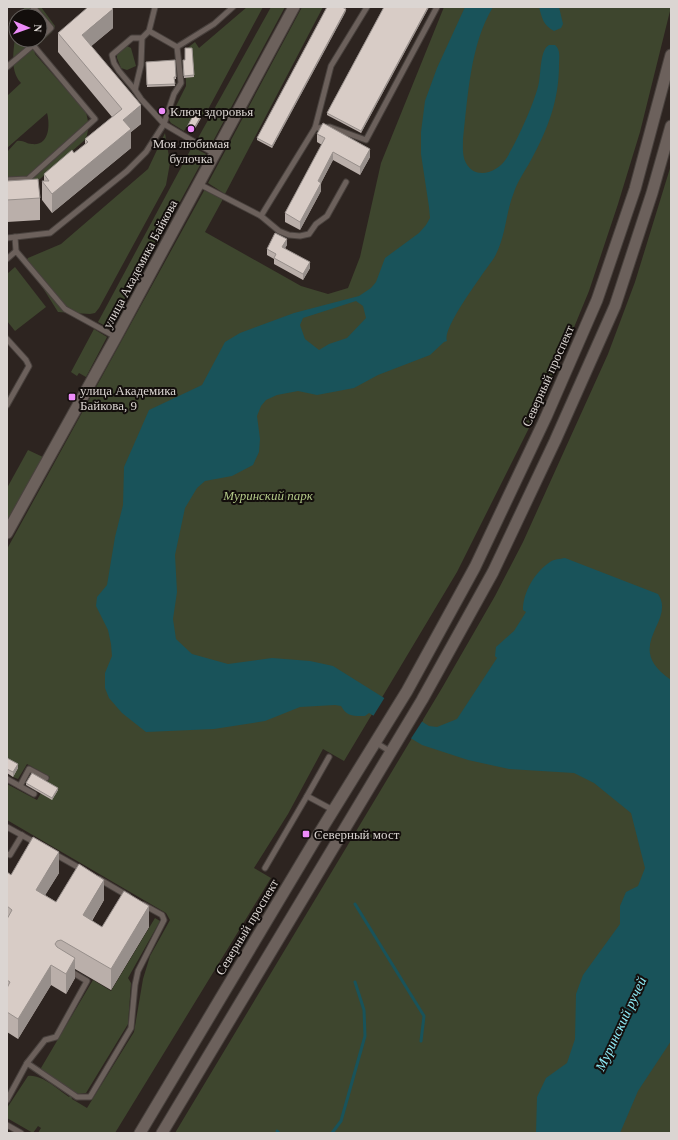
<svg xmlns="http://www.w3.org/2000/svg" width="678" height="1140" font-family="'Times New Roman',serif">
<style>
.green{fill:#3e462e}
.water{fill:#19535a;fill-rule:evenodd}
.pier{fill:#2d2420}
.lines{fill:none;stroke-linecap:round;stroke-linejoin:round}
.stream{stroke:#19535a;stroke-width:3}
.service-casing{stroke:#48413d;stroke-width:7}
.tertiary-casing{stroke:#48413d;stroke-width:13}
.secondary-casing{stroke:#48413d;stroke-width:13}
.service{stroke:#6c615c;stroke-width:5}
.tertiary{stroke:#6c615c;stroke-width:11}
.secondary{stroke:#6c615c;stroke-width:11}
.wall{fill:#baafaa}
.shaded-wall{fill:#978f8b}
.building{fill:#d8ccc6;stroke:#978f8b}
.poi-dot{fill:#ed8cf9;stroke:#130e0c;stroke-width:1.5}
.labels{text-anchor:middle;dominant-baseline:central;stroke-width:4;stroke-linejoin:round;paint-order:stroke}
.poi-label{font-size:13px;fill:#dbd5d2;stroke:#130e0c;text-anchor:start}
.street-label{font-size:13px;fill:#dbd5d2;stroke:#130e0c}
.park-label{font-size:13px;font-style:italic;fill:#b2c887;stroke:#130e0c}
.water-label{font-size:14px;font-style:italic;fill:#8fecf8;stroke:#130e0c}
</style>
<rect width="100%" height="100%" fill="#2d2420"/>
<g class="green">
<path d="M25,7H41L55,26L52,32L34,49L35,54L86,112L89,126L86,139L33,185L7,186V152L17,141C24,140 26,144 32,144C50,146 50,124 47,113L7,148V96L21,83C8,69 15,45 16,28V40H40V16H18Z"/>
<polygon points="247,7 263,7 204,117 195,112 184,131 171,123 169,120 186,86 185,50 195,42 199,48"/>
<polygon points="271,7 285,7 211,145 198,138"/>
<polygon points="302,7 323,7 225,194 208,183"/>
<path d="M444,7H671L640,132L618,204L589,291L549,388L457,572L344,761L323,749L288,814L254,868L271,878L115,1133H38L41,1128L38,1126L33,1133L7,1118V1108L28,1076C42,1074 58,1090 69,1097L71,1095L72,1099L87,1108L134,1032L143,979L150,956L170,920L166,913L7,820V784L37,800L50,777L27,764L18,779L13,777L17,768L7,762V549L205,189L223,199L205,232L301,286L328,294L348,288L360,257L381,163Z"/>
<polygon points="127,46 131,48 136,66 127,70 121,68 117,58 117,54"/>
<polygon points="165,133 170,163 166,185 99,308 95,313 90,314 58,312 26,261 28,258 61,244 148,169"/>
<polygon points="192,147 206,154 111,329 98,322"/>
<polygon points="671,165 671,1133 175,1133 442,688 495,596 523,542 608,354 635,282"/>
<polygon points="15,267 46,307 15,331 7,321 7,274"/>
<polygon points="94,329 107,337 86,377 79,373 77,376 71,372"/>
<polygon points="28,450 43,457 7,521 7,488"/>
<polygon points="155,918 160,921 128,978 131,983 128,1024 86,1093 78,1094 42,1071 41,1068 93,980 111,991"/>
</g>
<g class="water">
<path d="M465,7H493C470,45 468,96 463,139C463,147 462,156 466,163C475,180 497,173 506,159C516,143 536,100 539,82C541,72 540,50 549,45H555C561,50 559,58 559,65C559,100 548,129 531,160C525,171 517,182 513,195C505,216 506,237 494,258C485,271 441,329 447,341L444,342L430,355L378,375L354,388L317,395L298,391L277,395L266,400L261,406L257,416L260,439L259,452L253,465L232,476L205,481L197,488L185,508L175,555L177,592L173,619L176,639L192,654L228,664L272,658L310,661L333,666L429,726L437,727L457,719L497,658L495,656L496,647L514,631L526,612L523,610C523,592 535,572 550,562C554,559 560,559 565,558L658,594C677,622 621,646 671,680V1041L638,1091L620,1133H536L537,1097L546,1078L567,1063L575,1039L576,994L583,975L620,924V906L626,892L638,886L645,868L631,813L594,783L574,773L509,769L468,760L422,745L369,713L365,716C354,716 347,717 341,706L335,705L300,707L265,721L214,729L146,732L122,713L109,698L105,688V673L112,656L111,644L108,630L96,606L97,597L107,585L115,537L123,505L124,467L149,410L202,385L225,342L240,333L294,313L359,296L371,288L376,282L385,258L419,233L426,225L430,218L429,207L421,154V132L425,101L437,68ZM356,301L363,306L366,318L347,338L329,344L319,350L305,339L300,325L303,318Z"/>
<path d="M539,7H559L563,24L561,28L554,31C543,25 542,18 539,7Z"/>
</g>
<polygon class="pier" points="385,697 423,720 410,740 372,718"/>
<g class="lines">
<g class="stream">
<polyline points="355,904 424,1016 421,1041"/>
<polyline points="277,1131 279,1133"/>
<polyline points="332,1133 341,1121 365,1036 364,1010 355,982"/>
</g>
<g class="service-casing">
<g id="service">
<polyline points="33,7 51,28 40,38"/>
<polyline points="155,7 149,31 142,38 132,38 112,55 114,63 119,71 135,90 141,99 164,124 215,154"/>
<polyline points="177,47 214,24 233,7"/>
<polyline points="7,67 33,45 95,119 28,179 7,180"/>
<polyline points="135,90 141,65 142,38"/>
<polyline points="315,128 330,127 366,140 437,7"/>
<polyline points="199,184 261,216 279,231 289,235 300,236 309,234 316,224 327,216 346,182"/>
<polyline points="261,216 315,128 331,66 367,7"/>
<polyline points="15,237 16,251"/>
<polyline points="7,238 50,233 127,171 146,152 164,124 174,94 181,83 177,47 149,31"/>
<polyline points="7,259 16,251 65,309 116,337"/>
<polyline points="7,339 26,360 29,366 7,405"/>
<polyline points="375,742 391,752"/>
<polyline points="7,779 34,794"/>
<polyline points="20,786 29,769 46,778"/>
<polyline points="307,796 329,757"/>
<polyline points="7,827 36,843"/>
<polyline points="53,853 83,870"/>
<polyline points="7,854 10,855 22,835"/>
<polyline points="265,868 307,796 333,810"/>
<polyline points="99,879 128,896"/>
<polyline points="70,971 87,981 56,1037 45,1040 27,1063 77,1097 90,1097 131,1028 135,985 138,971 164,920 162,915 144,905"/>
<polyline points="7,1100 27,1063"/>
<polyline points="7,1125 21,1133"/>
</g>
</g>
<g class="tertiary-casing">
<polyline id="tertiary" points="7,533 116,337 294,7"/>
</g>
<g class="secondary-casing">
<g id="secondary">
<polyline points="140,1133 315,840 407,691 475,567 546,417 597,300 635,189 671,55"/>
<polyline points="162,1133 422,700 493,572 555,441 615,306 652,193 671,126"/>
</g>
</g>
<use href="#service" class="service"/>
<use href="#tertiary" class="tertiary"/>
<use href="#secondary" class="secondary"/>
</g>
<g class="wall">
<polygon points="384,7 429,7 361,133 327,115 327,113"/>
<polygon points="346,11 272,148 257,140 257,138"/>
<polygon points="113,28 91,46 141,124 131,132 131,148 52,213 42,200 42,181 44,181 44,174 74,153 85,144 85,139 112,117 58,52 58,33"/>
<polygon points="192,48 194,77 184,78 183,62 185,60"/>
<polygon points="146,62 176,77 176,79 174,79 175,86 147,87"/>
<polygon points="201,118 193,132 187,129 187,127"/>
<polygon points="317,134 370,157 360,175 333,160 321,183 321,191 300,230 285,222 285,213 322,145 317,142"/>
<polygon points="7,181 40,198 40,220 7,222"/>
<polygon points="287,245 285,248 310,268 303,280 274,264 274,259 267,255 267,249"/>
<polygon points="7,758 18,768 13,777 7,773"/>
<polygon points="26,783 58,790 52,800 26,785"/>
<polygon points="7,872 11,875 59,873 45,895 56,902 104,900 92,921 102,927 149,927 111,990 75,969 75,978 66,994 51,985 18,1039 7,1032"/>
</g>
<g class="shaded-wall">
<polygon points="428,7 429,7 361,133 361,131"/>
<polygon points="113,9 113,28 82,54 82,35"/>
<polygon points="346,9 346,11 272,148 272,146"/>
<polygon points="141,105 141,124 131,132 131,148 52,213 52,194 123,120"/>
<polygon points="201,116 201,118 193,132 193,130"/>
<polygon points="370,149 370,157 360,175 360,167"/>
<polygon points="333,152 333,160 318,189 318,181"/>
<polygon points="321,183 321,191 300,230 300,222"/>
<polygon points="287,239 287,245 282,253 282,247"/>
<polygon points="310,262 310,268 303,280 303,274"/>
<polygon points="18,764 18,768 13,777 13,772"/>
<polygon points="58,788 58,790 52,800 52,798"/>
<polygon points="59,852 59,873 36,910 36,890"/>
<polygon points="104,880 104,900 83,935 83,915"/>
<polygon points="149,906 149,927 111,990 111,969"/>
<polygon points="75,958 75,978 66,994 66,974"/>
<polygon points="51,965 51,985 18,1039 18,1019"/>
</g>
<g class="building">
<polygon points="88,7 111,7 113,9 82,35 141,105 123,120 131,129 52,194 42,181 49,181 44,174 72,150 74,153 88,142 85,139 122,109 58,33"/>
<polygon points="327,7 342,7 346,9 272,146 257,138"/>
<polygon points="384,7 428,7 361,131 327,113"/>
<polygon points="185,48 192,48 194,75 184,76 183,60 185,60"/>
<polygon points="175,60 176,77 174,77 175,84 147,85 146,62"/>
<polygon points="195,112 201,116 193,130 187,127"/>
<polygon points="323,123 370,149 360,167 333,152 318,181 321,183 300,222 285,213 325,138 317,134"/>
<polygon points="38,179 40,198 7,200 7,181"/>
<polygon points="275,233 287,239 282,247 310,262 303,274 274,258 276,254 267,249"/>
<polygon points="7,758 18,764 13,772 7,769"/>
<polygon points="32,773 58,788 52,798 26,783"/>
<polygon points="33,837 59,852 36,890 56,902 79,864 104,880 83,915 102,927 124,891 149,906 111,969 61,940 57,941 55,944 57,947 75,958 66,974 51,965 18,1019 7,1012 7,988 10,982 7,980 7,919 12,910 7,906 7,872 11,875"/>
</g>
<g class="poi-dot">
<circle cx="162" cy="111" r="4"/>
<circle cx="191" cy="129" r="4"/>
<rect x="68" y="393" width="8" height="8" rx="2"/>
<rect x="302" y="830" width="8" height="8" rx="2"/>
</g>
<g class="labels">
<g class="poi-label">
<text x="170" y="111">Ключ здоровья</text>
<text x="191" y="143" text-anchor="middle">Моя любимая<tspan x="191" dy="15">булочка</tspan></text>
<text x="80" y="390">улица Академика<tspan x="80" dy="15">Байкова, 9</tspan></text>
<text x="314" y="834">Северный мост</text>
</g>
<g class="street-label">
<text transform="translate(140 264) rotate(-62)">улица Академика Байкова</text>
<text transform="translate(548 376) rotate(-66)">Северный проспект</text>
<text transform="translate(247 927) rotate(-59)">Северный проспект</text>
</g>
<g class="park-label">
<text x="268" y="495">Муринский парк</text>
</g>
<g class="water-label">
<text transform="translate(621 1024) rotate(-65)">Муринский ручей</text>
</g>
</g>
<rect width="678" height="1140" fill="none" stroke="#dbd5d2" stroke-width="16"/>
<g transform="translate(28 28) rotate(92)"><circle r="19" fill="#130e0c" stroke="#635e5b"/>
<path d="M0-3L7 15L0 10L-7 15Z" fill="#ed8cf9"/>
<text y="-6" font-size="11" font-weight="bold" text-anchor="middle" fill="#dbd5d2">N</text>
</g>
</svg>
